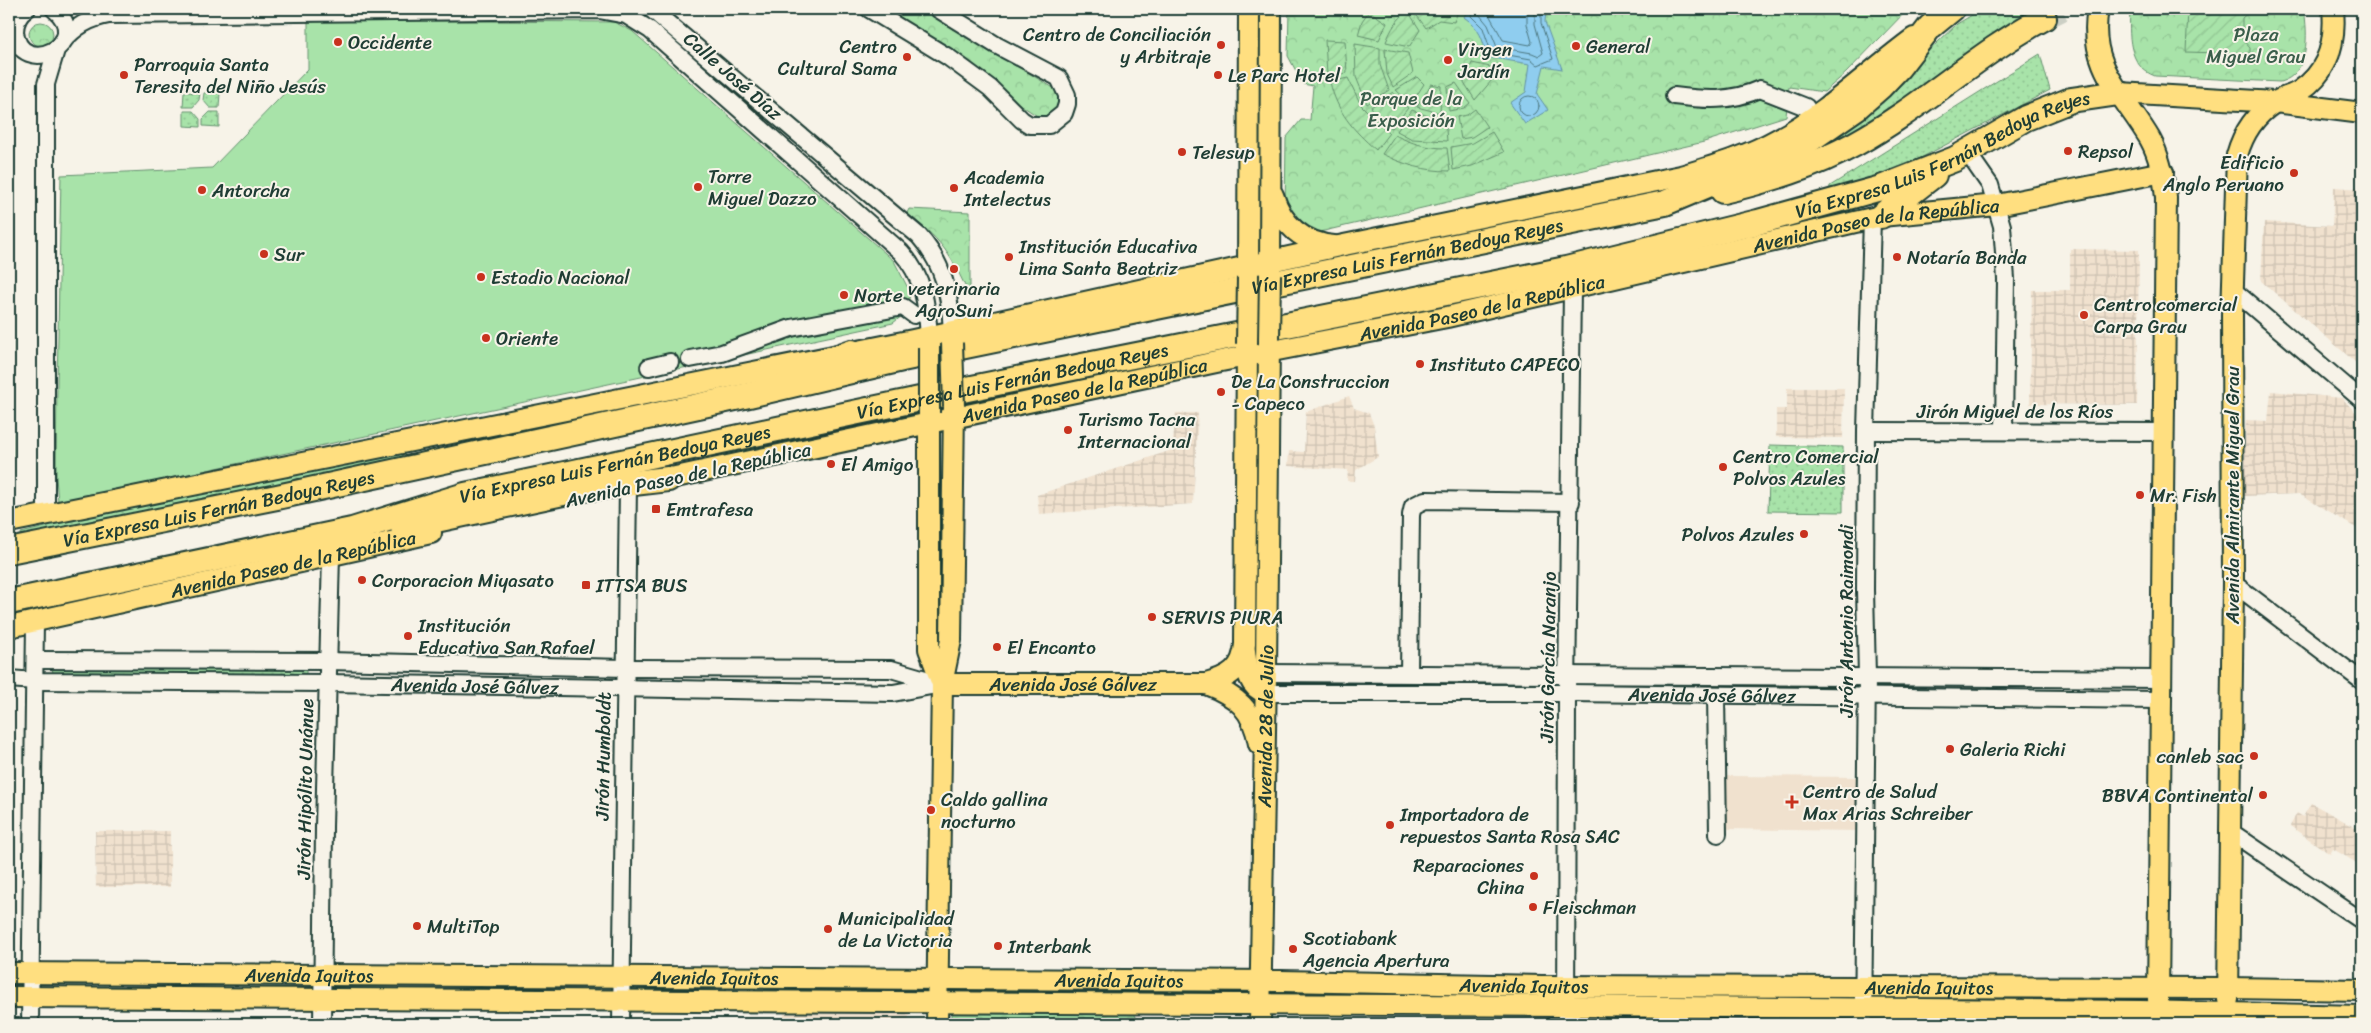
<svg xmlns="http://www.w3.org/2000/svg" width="2371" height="1033" font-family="Sriracha,sans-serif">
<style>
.built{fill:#f0e1ce}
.industrial{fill:url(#industrial-grid)}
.grass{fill:url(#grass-dots);stroke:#64906e}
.forest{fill:url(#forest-crowns);stroke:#64906e}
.garden{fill:url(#garden-furrows);stroke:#64906e}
.pitch{fill:#a8e3a9;stroke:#64906e}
.water{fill:#8fcdef;stroke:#6293a4}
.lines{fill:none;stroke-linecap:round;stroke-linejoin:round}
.shore{stroke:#4c777f;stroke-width:1}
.highway-tunnel{stroke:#cccfc4;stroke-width:24;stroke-dasharray:24 12;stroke-linecap:butt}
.minor-casing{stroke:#1f3d34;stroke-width:20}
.major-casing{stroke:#1f3d34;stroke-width:24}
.highway-casing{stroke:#1f3d34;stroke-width:28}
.minor{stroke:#f7f3e8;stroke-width:16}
.major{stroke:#ffdf80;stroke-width:20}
.highway{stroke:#ffdf80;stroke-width:24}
.major-bridge-casing{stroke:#1f3d34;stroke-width:24;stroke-linecap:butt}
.major-bridge{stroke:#ffdf80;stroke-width:20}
.poi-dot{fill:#c8321e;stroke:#f7f3e8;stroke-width:2}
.labels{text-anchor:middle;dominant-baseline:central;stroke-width:4;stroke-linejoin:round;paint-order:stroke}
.poi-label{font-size:19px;fill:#1f3d34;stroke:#f7f3e8;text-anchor:start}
.park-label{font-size:19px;fill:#3a5e4b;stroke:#f7f3e8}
.street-label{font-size:19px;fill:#1f3d34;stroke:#f7f3e8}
</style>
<defs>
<pattern id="industrial-grid" width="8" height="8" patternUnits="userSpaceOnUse" patternTransform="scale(1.25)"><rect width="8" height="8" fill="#f0e1ce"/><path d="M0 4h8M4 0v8" fill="none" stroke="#cdc2b2"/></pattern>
<pattern id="grass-dots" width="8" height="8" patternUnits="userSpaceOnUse" patternTransform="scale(1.25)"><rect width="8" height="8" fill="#a8e3a9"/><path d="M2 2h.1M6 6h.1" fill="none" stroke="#90c492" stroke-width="1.8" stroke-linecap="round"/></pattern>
<pattern id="forest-crowns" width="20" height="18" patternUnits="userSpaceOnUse" patternTransform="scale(1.25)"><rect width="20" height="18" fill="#a8e3a9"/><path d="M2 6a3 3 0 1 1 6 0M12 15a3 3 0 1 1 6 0" fill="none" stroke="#90c492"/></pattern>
<pattern id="garden-furrows" width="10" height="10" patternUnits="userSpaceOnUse" patternTransform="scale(1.25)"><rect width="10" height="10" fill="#a8e3a9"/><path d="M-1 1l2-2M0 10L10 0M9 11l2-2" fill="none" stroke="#90c492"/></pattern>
</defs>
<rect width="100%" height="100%" fill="#f7f3e8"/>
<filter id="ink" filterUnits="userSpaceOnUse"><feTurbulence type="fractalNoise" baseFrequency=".02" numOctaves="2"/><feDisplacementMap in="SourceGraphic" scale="10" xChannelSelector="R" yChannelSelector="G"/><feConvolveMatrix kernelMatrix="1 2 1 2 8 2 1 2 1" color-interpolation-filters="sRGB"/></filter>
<g filter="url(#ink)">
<g class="built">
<polygon points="1726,776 1860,777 1859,831 1729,829 1724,826 1724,778"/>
<polygon points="784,1012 909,1012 909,1024 783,1024"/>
</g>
<g class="industrial">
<polygon points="2334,187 2362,189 2362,368 2261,281 2264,222 2332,226"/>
<polygon points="2070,249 2139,250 2137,405 2030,404 2032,290 2070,290"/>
<polygon points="1787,388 1844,388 1843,438 1776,437 1776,409 1787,409"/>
<polygon points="2271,391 2342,398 2362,419 2362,480 2356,528 2299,494 2243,496 2246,420 2268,421"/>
<polygon points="1349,396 1354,408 1369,413 1374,426 1378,457 1356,470 1355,481 1347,481 1348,470 1288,466 1289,451 1304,452 1306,412"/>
<polygon points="1176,413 1198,413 1193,504 1039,514 1037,495 1172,450"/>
<polygon points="2311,803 2362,831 2362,866 2333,849 2330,854 2290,826 2297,813 2303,817"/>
<polygon points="95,831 170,831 170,887 96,887"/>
</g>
<g class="grass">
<polygon points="1982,9 2036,9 2035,14 1824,150 1820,144 1865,111 1957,24"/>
<polygon points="2040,54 2050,90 1911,163 1829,193 1830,186"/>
<polygon points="184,92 200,93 199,100 193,107 183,107"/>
<polygon points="204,93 220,93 219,108 210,108 203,100"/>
<polygon points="184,111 193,111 200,119 200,127 184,126"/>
<polygon points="210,112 219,112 219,127 203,126 203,119"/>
<polygon points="1232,343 1232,354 968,411 969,398"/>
<polygon points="906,411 904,425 751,453 697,457"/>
<polygon points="1770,445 1843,447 1843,512 1768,511"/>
<polygon points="400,449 408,452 389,464 22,539 21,533 46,527 48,520"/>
<polygon points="52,666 306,669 306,677 53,674"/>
<polygon points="1294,679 1544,681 1544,688 1294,686"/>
<polygon points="1588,681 1845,683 1845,690 1588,688"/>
</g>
<g class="forest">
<path d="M875,9H925L948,25L1057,90C1066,104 1055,114 1042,119Z"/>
<polygon points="1289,9 1908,9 1846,73 1824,92 1789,87 1786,116 1704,142 1311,234 1285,212 1286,138 1301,120 1310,120 1313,86 1303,84 1288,56"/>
<path d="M2130,9H2304C2308,34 2310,74 2280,82L2155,76C2127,66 2129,34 2130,9Z"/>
<circle cx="41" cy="34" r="12"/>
<polygon points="9,194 12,213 13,474 9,476"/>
<path d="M909,209L970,212V289L966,288C948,249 940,240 907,213Z"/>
<polygon points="955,1009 1133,1011 1137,1019 1133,1024 949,1024 949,1019"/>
</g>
<g class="garden">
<polygon points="1412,9 1459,9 1454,22 1439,20 1426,28"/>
<polygon points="2188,9 2252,9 2242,18 2242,39 2250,48 2250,54 2186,52"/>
<polygon points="1369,11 1387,23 1379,40 1358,35 1362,21"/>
<path d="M1408,11L1420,30L1409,47L1386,42C1391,29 1397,19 1408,11Z"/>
<polygon points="1325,40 1345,41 1347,73 1327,75"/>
<polygon points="1355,44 1380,48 1380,65 1389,90 1367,104 1356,77"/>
<polygon points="1385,49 1408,53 1413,73 1393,87 1387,74"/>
<polygon points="1472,63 1495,68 1492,80 1475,100 1462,79 1468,72"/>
<polygon points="1417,77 1424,84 1411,104 1396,90"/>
<path d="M1348,78L1361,105L1389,133L1376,150C1353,130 1337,112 1330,82Z"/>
<polygon points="1456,83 1470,103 1464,108 1449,111 1447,87"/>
<polygon points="1431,84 1441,86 1440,113 1417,107"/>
<polygon points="1393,92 1400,102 1408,108 1392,128 1384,123 1371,107"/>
<polygon points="1475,109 1487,127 1472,137 1461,139 1457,117 1467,115"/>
<polygon points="1412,110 1433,118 1445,118 1447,141 1412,139 1397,131"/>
<polygon points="1492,132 1504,152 1472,166 1453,170 1451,147 1473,143"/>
<path d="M1395,135C1412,144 1428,148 1447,148L1450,171C1425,171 1405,165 1382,154Z"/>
</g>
<polygon class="pitch" points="308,20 614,22 632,31 894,261 910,292 907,312 893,323 58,502 56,477 57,388 61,175 212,168 308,69"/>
<path class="water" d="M1468,9H1546L1545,22L1562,69L1544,66L1537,94L1548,110L1525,124L1510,103L1526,92L1530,64L1486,57C1484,39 1479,28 1464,17Z"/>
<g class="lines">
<g class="shore">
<polyline points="1473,9 1471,16 1483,28 1491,52 1531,59 1538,65 1553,59 1541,23 1541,9"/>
<polyline points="1479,9 1479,14 1488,25 1497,47 1532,53 1539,56 1543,53 1535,24 1535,9"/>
<polyline points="1486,9 1503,40 1530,45 1532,42 1527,24 1527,9"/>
<circle cx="1529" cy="106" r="10"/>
</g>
<polyline class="highway-tunnel" points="2044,18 2062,9"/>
<g class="minor-casing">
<g id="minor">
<path d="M27,9C19,14 15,23 15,32C20,79 95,44 54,9"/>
<path d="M651,9L919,236C944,264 950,295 952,331"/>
<polyline points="869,9 948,57 990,88 1022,120 1030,125 1049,125 1064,113 1067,104 1067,95 1059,78 996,45 938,9"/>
<path d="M62,42C76,26 88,19 109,15L599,10L626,15L650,30L901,252C924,277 927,305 929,337"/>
<path d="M1674,96C1705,100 1731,102 1760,89L1806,107"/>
<polyline points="1967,152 1990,185 2002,226 2006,279 2004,430"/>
<polyline points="2233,290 2362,400"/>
<polyline points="690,359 722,353 791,328 903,307 914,315"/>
<polyline points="649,367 670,362"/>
<polyline points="1866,431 2164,432"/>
<polyline points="46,515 46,84 56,50"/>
<polyline points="2233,583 2362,681"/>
<polyline points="35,660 328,661 625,668 891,669 939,683"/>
<polyline points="1266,673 2160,679"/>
<polyline points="1409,673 1411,515 1413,506 1425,500 1571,502"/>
<path id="s1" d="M9,679L35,681L327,683L893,693L942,684"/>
<path id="s2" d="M1266,693H1567L2160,700"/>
<polyline points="1716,695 1718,834"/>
<polyline points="2231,832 2362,921"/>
<polyline points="30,1024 35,622"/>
<polyline points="322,1024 324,827 331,555"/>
<polyline points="621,1024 628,487"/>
<polyline points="1566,1024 1567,693 1572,289"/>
<polyline points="1863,1024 1867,676 1865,590 1866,431 1872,218"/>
</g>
</g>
<g class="major-casing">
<g id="major">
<path d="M2098,9C2087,66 2124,95 2150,139C2160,157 2164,178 2166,198L2158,1000"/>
<polyline points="2119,93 2275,102 2362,113"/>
<path d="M1273,195C1282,225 1303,243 1334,246"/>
<polyline points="1270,274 1271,9"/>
<polyline points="1248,278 1249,9"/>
<polyline points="929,413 929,649 942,684"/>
<path id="s3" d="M652,482L1221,361L1447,317L1881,216L1997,205L2163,172"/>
<path d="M9,522L913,340L1339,246L1681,176C1714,166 1748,156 1778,139C1828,112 1869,71 1914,38"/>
<path id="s4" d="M9,627L431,533"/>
<path d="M1245,651C1247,669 1247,687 1266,693"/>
<path id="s5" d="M942,684H1206C1229,678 1243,670 1245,644L1247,345"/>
<path d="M1206,684C1237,696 1253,709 1259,744"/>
<path id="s6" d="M9,973L1281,981L1542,986L2228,988L2362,990"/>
<polyline points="9,997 1566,1006 2141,1011 2362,1016"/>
<path d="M2228,1000L2233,583L2232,315L2237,155C2243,134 2255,115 2274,103C2282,97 2293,96 2301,90C2329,71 2336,41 2333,9"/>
<polyline points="937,1024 942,684 951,640 954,406"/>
<path id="s7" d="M1260,1024L1266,673L1269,341"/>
</g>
</g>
<g class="highway-casing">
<g id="highway">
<path d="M1723,191C1769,180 1813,167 1855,144C1921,108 1977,54 2044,18"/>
<polyline points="1881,216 1934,175"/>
<polyline points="809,367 852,352"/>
<polyline points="403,527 582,489 668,479"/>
<path id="s8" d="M9,551L277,497L749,395L902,359L1665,203L1801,146L1856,108L1880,87L1899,67L1930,27L1952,9"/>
<path id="s9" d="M9,602L352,530L465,495L972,388L1566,269L1758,222L1881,188L1955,159L2026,118L2071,100L2119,93"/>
</g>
</g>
<use href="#minor" class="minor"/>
<use href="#major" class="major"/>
<use href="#highway" class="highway"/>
<g class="major-bridge-casing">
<g id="major-bridge">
<polyline points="1269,339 1270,274"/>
<polyline points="952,343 954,406"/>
<polyline points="1247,344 1248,278"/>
<polyline points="929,413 929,347"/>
</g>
</g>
<use href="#major-bridge" class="major-bridge"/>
</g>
</g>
<g class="poi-dot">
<circle cx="338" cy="42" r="5"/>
<circle cx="1221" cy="45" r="5"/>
<circle cx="1576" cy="46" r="5"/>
<circle cx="907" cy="57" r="5"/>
<circle cx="1448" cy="60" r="5"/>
<circle cx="124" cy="75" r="5"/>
<circle cx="1218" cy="75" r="5"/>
<circle cx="2068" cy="151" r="5"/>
<circle cx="1182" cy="152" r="5"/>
<circle cx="2294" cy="173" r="5"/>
<circle cx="698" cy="187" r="5"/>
<circle cx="954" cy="188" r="5"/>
<circle cx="202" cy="190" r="5"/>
<circle cx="264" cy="254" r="5"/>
<circle cx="1009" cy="257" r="5"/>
<circle cx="1897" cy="257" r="5"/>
<circle cx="954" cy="269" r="5"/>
<circle cx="481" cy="277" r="5"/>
<circle cx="844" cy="295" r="5"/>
<circle cx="2084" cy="315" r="5"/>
<circle cx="486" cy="338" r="5"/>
<circle cx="1420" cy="364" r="5"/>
<circle cx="1221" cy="392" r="5"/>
<circle cx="1068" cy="430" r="5"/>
<circle cx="831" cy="464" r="5"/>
<circle cx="1723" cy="467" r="5"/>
<circle cx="2140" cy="495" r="5"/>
<rect x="651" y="504" width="10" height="10" rx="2.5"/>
<circle cx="1804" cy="534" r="5"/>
<circle cx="362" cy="580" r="5"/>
<rect x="581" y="580" width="10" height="10" rx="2.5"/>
<circle cx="1152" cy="617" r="5"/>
<circle cx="408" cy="636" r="5"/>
<circle cx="997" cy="647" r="5"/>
<circle cx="1950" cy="749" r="5"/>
<circle cx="2254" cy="756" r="5"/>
<circle cx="2263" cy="795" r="5"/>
<path d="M1789.5 794.5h5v5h5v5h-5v5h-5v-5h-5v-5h5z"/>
<circle cx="931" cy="810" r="5"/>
<circle cx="1390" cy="825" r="5"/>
<circle cx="1534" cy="876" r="5"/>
<circle cx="1533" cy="907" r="5"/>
<circle cx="417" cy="926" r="5"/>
<circle cx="828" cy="929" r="5"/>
<circle cx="998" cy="946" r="5"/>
<circle cx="1293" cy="949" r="5"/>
</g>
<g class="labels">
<g class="poi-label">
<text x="1211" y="34" text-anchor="end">Centro de Conciliación<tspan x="1211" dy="22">y Arbitraje</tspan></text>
<text x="348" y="42">Occidente</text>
<text x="897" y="46" text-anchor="end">Centro<tspan x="897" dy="22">Cultural Sama</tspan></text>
<text x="1586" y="46">General</text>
<text x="1458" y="49">Virgen<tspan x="1458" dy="22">Jardín</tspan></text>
<text x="134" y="64">Parroquia Santa<tspan x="134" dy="22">Teresita del Niño Jesús</tspan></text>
<text x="1228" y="75">Le Parc Hotel</text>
<text x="2078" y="151">Repsol</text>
<text x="1192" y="152">Telesup</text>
<text x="2284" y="162" text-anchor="end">Edificio<tspan x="2284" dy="22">Anglo Peruano</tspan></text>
<text x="708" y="176">Torre<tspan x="708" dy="22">Miguel Dazzo</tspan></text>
<text x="964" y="177">Academia<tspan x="964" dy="22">Intelectus</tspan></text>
<text x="212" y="190">Antorcha</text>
<text x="1019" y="246">Institución Educativa<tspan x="1019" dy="22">Lima Santa Beatriz</tspan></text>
<text x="274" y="254">Sur</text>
<text x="1907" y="257">Notaría Banda</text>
<text x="491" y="277">Estadio Nacional</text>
<text x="954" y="288" text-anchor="middle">veterinaria<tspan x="954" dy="22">AgroSuni</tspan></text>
<text x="854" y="295">Norte</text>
<text x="2094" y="304">Centro comercial<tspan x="2094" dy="22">Carpa Grau</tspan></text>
<text x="496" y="338">Oriente</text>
<text x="1430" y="364">Instituto CAPECO</text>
<text x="1231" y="381">De La Construccion<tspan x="1231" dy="22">- Capeco</tspan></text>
<text x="1078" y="419">Turismo Tacna<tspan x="1078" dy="22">Internacional</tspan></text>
<text x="1733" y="456">Centro Comercial<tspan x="1733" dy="22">Polvos Azules</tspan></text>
<text x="841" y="464">El Amigo</text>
<text x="2150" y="495">Mr. Fish</text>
<text x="666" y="509">Emtrafesa</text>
<text x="1794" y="534" text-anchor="end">Polvos Azules</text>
<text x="372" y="580">Corporacion Miyasato</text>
<text x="596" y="585">ITTSA BUS</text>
<text x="1162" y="617">SERVIS PIURA</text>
<text x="418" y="625">Institución<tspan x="418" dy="22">Educativa San Rafael</tspan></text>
<text x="1007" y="647">El Encanto</text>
<text x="1960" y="749">Galeria Richi</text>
<text x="2244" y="756" text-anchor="end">canleb sac</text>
<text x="1803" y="791">Centro de Salud<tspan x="1803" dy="22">Max Arias Schreiber</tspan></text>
<text x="2253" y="795" text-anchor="end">BBVA Continental</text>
<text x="941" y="799">Caldo gallina<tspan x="941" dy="22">nocturno</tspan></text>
<text x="1400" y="814">Importadora de<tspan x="1400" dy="22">repuestos Santa Rosa SAC</tspan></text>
<text x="1524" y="865" text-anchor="end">Reparaciones<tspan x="1524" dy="22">China</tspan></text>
<text x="1543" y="907">Fleischman</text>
<text x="838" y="918">Municipalidad<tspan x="838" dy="22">de La Victoria</tspan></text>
<text x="427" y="926">MultiTop</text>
<text x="1303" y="938">Scotiabank<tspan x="1303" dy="22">Agencia Apertura</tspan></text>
<text x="1008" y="946">Interbank</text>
</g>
<g class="park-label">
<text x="2256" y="34">Plaza<tspan x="2256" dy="22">Miguel Grau</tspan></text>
<text x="1411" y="98">Parque de la<tspan x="1411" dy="22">Exposición</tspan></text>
</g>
<g class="street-label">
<text transform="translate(733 76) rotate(41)">Calle José Díaz</text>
<text stroke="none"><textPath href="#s9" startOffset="1988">Vía Expresa Luis Fernán Bedoya Reyes</textPath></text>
<text stroke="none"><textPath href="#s3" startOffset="1251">Avenida Paseo de la República</textPath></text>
<text stroke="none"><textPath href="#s8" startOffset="1429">Vía Expresa Luis Fernán Bedoya Reyes</textPath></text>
<text stroke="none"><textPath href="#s3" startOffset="848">Avenida Paseo de la República</textPath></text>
<text stroke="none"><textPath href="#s9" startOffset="1028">Vía Expresa Luis Fernán Bedoya Reyes</textPath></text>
<text stroke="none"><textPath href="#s3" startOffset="442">Avenida Paseo de la República</textPath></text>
<text x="2015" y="411">Jirón Miguel de los Ríos</text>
<text stroke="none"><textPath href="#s9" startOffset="622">Vía Expresa Luis Fernán Bedoya Reyes</textPath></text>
<text transform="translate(688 475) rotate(-12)">Avenida Paseo de la República</text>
<text transform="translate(2232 495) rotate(-90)">Avenida Almirante Miguel Grau</text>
<text stroke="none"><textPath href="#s8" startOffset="214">Vía Expresa Luis Fernán Bedoya Reyes</textPath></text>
<text stroke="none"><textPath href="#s4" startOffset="291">Avenida Paseo de la República</textPath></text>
<text transform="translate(1846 621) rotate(-90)">Jirón Antonio Raimondi</text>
<text transform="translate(1548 657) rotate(-89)">Jirón García Naranjo</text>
<text stroke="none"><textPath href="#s5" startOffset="131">Avenida José Gálvez</textPath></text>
<text stroke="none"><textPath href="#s1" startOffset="466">Avenida José Gálvez</textPath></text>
<text stroke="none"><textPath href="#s2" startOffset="446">Avenida José Gálvez</textPath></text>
<text stroke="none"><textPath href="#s7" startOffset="298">Avenida 28 de Julio</textPath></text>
<text transform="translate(603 756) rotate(-89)">Jirón Humboldt</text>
<text transform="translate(305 789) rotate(-89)">Jirón Hipólito Unánue</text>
<text stroke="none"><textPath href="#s6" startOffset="300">Avenida Iquitos</textPath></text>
<text stroke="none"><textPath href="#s6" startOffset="705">Avenida Iquitos</textPath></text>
<text stroke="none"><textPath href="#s6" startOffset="1110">Avenida Iquitos</textPath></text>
<text stroke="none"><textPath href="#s6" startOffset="1515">Avenida Iquitos</textPath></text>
<text stroke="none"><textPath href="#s6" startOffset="1920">Avenida Iquitos</textPath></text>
</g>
</g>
<rect width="2371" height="1033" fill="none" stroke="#f7f3e8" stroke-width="30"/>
<rect x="15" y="15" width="2341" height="1003" fill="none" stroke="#1f3d34" stroke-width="2" filter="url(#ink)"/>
</svg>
